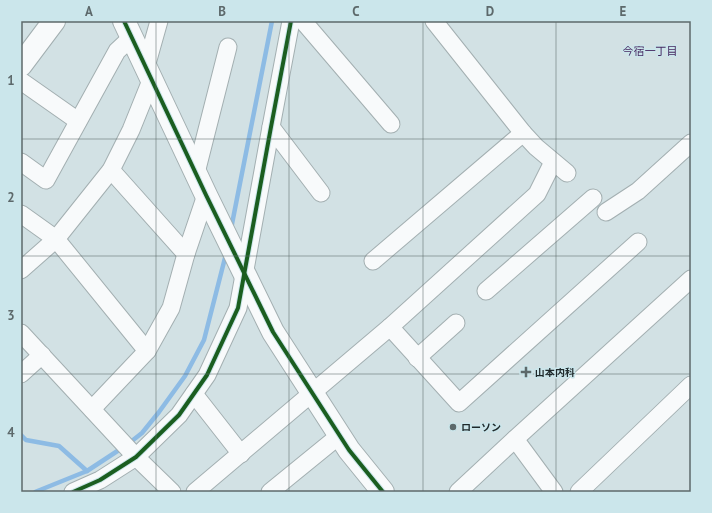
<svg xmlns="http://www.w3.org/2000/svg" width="712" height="513" font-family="'PT Sans','Noto Sans JP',sans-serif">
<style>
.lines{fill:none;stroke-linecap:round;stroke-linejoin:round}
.stream{stroke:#8dbbe4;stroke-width:4.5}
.street-casing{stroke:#a3afb1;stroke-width:19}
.secondary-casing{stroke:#a3afb1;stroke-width:24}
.street{stroke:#f8fafb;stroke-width:17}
.secondary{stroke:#f8fafb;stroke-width:22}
.cycleway-casing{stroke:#cbe6eb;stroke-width:6}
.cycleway{stroke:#1b5e20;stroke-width:4}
.grid{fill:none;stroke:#5d696b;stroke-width:1;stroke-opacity:0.55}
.poi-dot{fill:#5d696b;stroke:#cbe6eb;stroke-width:1.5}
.labels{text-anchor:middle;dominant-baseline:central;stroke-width:3;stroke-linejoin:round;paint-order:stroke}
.poi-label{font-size:10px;font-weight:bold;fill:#1e282a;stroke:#cbe6eb;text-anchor:start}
.neighbourhood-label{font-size:11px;fill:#462760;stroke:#cbe6eb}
.neatline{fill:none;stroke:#5d696b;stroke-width:1.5}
.grid-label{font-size:13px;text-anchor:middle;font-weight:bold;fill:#5d696b}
</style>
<rect width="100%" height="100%" fill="#d2e1e4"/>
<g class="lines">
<g class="stream">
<polyline points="231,229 272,21"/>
<polyline points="21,435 26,440 59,446 87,471"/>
<polyline points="128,444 142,433 159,412 185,376 204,340 226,254"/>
<polyline points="35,492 87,471 122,448"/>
</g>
<g class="street-casing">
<g id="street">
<polyline points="303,21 391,124"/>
<polyline points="434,21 523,133 536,147 567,173"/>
<polyline points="146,67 159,21"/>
<polyline points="21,81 78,121"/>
<polyline points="271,127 321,193"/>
<polyline points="21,162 46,180 117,51 132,37"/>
<polyline points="111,170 186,254"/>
<polyline points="196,173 228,47"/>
<polyline points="606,212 638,191 691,143"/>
<polyline points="21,214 56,239 147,351"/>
<polyline points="373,261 523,133"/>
<polyline points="21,270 56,239 111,170 131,130 152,78"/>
<polyline points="486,291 593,198"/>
<polyline points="390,327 459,403 638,242"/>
<polyline points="21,333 136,457 172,492"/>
<polyline points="417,358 456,323"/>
<polyline points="21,374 42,355"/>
<polyline points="194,394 241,454"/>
<polyline points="92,409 147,351 171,308 186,254 206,195"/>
<polyline points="515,439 554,492"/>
<polyline points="73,492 100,480 136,457 179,415 207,375 238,308 271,127 291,21"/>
<polyline points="195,492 390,327 537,194 553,162"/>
<polyline points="270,492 340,435"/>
<polyline points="458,492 515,439 691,279"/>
<polyline points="579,492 691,385"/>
</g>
</g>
<g class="secondary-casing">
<g id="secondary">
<polyline points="124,21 206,195 273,332 349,450 383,492"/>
<polyline points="21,65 54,21"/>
</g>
</g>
<use href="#street" class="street"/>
<use href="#secondary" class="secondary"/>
<g class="cycleway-casing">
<g id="cycleway">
<polyline points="124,21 206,195 273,332 349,450 383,492"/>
<polyline points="73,492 100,480 136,457 179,415 207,375 238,308 271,127 291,21"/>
</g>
</g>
<use href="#cycleway" class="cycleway"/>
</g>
<path class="grid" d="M156,21V492M289,21V492M423,21V492M556,21V492M21,139H691M21,256H691M21,374H691"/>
<g class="poi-dot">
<path d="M524 366h4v4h4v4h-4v4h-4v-4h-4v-4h4z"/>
<circle cx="453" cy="427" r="4"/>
</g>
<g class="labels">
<g class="poi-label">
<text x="535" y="372">山本内科</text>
<text x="461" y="427">ローソン</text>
</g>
<g class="neighbourhood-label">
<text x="650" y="51">今宿一丁目</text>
</g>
</g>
<rect width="712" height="513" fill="none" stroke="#cbe6eb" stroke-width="44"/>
<rect x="22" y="22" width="668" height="469" class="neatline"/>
<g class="grid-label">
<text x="89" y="16">A</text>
<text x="222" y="16">B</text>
<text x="356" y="16">C</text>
<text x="490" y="16">D</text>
<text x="623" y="16">E</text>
<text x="11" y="85">1</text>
<text x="11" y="202">2</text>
<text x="11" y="320">3</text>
<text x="11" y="437">4</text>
</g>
</svg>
